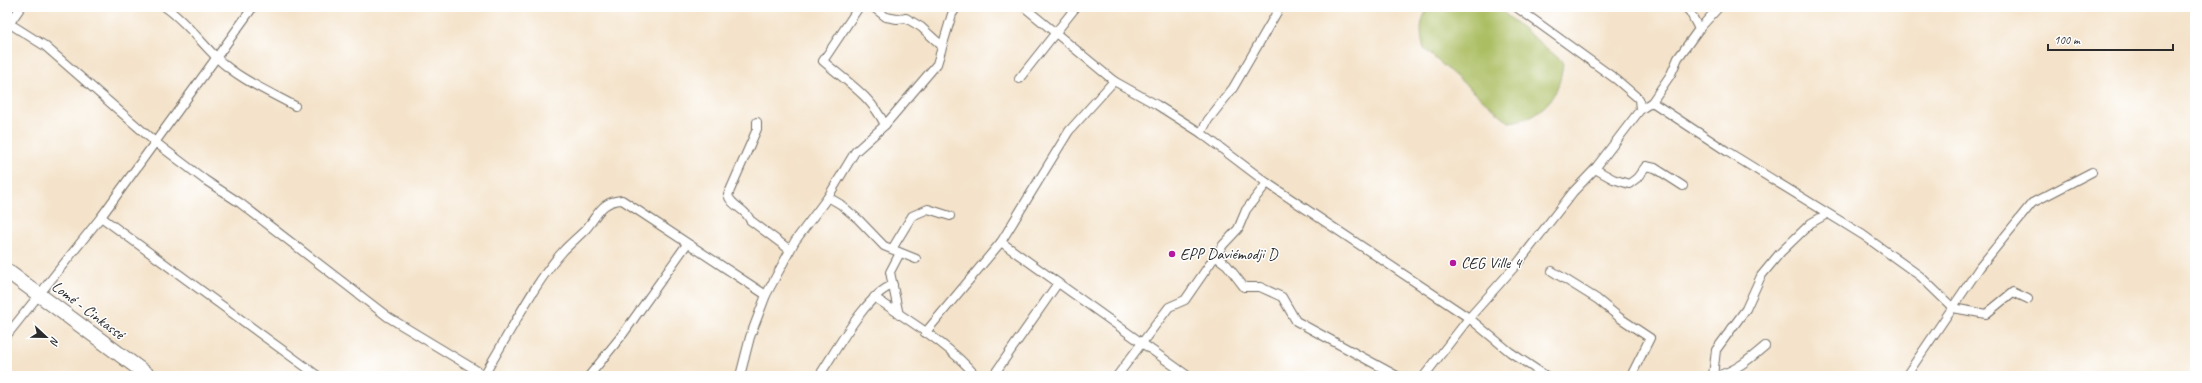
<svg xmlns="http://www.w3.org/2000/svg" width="2202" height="383" font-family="Caveat,sans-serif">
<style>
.green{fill:#abbe62;stroke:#6b7446}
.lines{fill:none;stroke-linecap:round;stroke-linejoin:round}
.minor-casing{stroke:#716b63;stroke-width:10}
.trunk-casing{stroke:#716b63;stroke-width:16}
.minor{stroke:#fff;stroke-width:8}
.trunk{stroke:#fff;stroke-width:14}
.poi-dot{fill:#b5179e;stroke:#fff;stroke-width:1.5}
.labels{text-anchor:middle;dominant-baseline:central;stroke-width:3;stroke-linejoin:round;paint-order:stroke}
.poi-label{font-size:16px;fill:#2b2b2b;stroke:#fff;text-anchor:start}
.street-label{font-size:16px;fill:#2b2b2b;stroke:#fff}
</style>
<rect width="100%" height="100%" fill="#fff"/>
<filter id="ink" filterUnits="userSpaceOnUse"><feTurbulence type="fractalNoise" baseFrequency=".025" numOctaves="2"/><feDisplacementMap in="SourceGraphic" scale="8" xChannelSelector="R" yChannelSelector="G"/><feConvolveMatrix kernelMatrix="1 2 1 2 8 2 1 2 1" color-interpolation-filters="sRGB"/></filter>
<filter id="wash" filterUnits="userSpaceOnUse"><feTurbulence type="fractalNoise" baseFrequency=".012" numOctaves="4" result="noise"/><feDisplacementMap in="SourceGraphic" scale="16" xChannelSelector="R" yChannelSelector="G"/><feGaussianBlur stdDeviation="0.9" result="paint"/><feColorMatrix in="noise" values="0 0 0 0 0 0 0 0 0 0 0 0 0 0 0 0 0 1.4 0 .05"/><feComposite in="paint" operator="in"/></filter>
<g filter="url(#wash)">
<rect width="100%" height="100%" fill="#f4e3ca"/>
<path class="green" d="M1429,7H1497L1563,62C1561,95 1542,119 1509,122L1424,49C1420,35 1419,20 1429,7Z"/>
</g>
<g filter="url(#ink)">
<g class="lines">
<g class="minor-casing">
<g id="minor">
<path d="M165,7C185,21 199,40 216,57C237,78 269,92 295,106"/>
<path d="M859,7L823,61C847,82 871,96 885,125"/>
<polyline points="873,7 886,17 897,19 906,18 921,27 942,46"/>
<polyline points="1024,7 1114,81 1157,105 1201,133 1267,183 1469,318 1510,352 1546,376"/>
<polyline points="1516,7 1617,80 1639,99 1640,110"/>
<polyline points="1685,7 1690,12 1699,29"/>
<path d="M7,22L45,46L155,142L205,180L240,203L388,317L484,375C509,335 533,284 564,250C571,243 579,236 586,229C598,215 601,201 622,200L766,295"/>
<polyline points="7,27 21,7"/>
<polyline points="1019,79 1076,7"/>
<polyline points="1652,102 1728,152 1863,235 1920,276 1953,308 1986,314 2013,292 2028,299"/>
<path d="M757,122V129L728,195C731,206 746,209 750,220L790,250"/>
<polyline points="1201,133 1208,120 1233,88 1280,7"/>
<polyline points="1595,169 1613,179 1629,184 1637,178 1646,166 1655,168 1683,186"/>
<polyline points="828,197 840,204 859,220 884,246 916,259"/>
<polyline points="101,217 318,376"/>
<polyline points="1001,242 1188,376"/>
<polyline points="892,249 912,216 928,209 950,216"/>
<polyline points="1215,256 1227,265 1244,287 1260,287 1282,297 1296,321 1397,376"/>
<polyline points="1552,271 1597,299 1620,318 1650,338 1631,376"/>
<path d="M874,297C909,321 949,344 976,376"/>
<polyline points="899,315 890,272 900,253"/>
<polyline points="925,333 1001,242 1069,131 1114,81"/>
<polyline points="7,335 101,217 253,7"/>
<polyline points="589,376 623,334 687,244"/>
<polyline points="740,376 750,337 766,295 795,241 828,197 855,152 885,125 937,64 952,14 957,7"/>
<path d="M819,376C835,352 867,293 893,285"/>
<polyline points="993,376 1058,283"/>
<polyline points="1117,376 1169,307 1185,300 1223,245 1238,229 1246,210 1267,183"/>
<polyline points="1424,376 1469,318 1517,264 1573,192 1594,170 1640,110 1652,102 1671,74 1678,58 1699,29 1719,7"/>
<polyline points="1713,376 1716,350 1746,309 1761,276 1780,253 1811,223 1827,214"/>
<path d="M1715,376C1735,372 1751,358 1765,346"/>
<polyline points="1906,376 1980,267 2032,203 2092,172"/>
</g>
</g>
<g class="trunk-casing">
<polyline id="trunk" points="7,271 149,376"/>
</g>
<use href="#minor" class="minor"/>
<use href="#trunk" class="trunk"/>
</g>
</g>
<g class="poi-dot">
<circle cx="1172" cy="254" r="4"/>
<circle cx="1453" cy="263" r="4"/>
</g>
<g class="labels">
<g class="poi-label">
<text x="1180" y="254">EPP Daviémodji D</text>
<text x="1461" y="263">CEG Ville 4</text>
</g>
<g class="street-label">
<text transform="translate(88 310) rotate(37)">Lomé - Cinkassé</text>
</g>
</g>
<rect width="2202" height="383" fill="none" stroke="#fff" stroke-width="24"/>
<g transform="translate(46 337) rotate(112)" stroke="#ffffff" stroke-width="3" paint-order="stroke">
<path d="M0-3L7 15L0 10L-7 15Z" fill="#2b2b2b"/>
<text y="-6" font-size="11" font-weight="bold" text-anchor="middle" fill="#2b2b2b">N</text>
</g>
<path d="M2048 44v6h125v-6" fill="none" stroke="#2b2b2b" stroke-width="2"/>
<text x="2054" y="44" font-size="12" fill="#2b2b2b" stroke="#ffffff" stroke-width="3" paint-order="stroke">100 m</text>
</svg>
